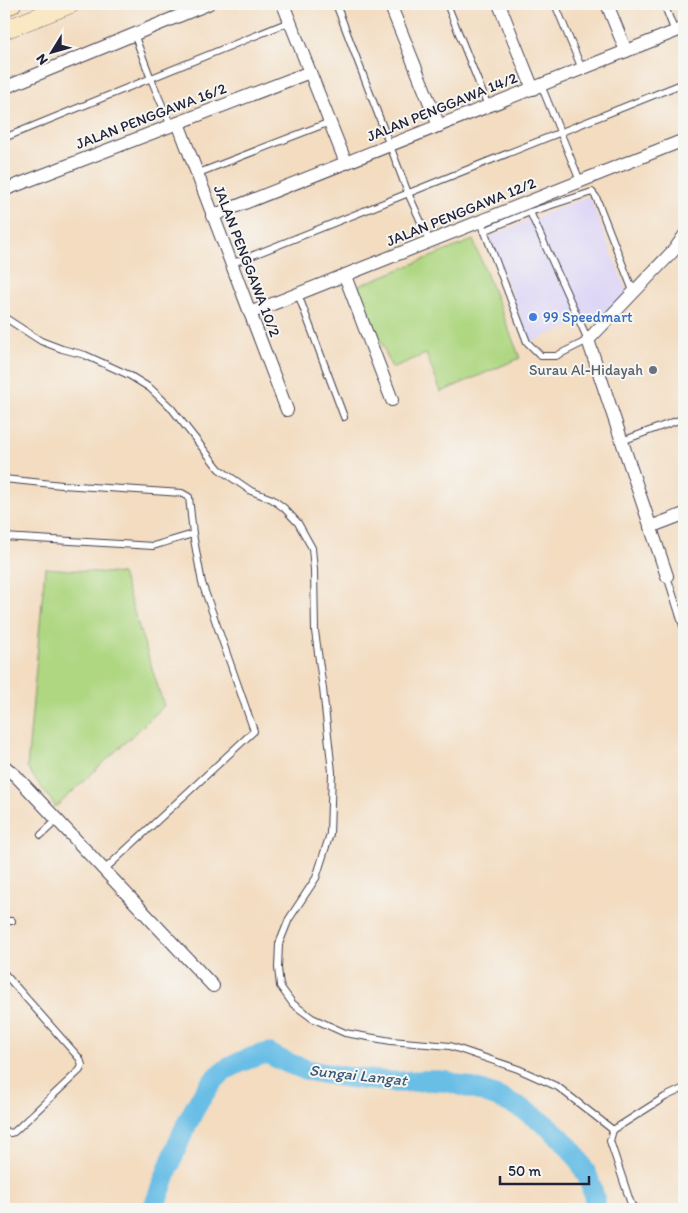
<svg xmlns="http://www.w3.org/2000/svg" width="688" height="1213" font-family="Itim,sans-serif">
<style>
.built{fill:#ddd5f6}
.green{fill:#afd782;stroke:#687c5e}
.lines{fill:none;stroke-linecap:round;stroke-linejoin:round}
.river{stroke:#69bee6;stroke-width:21}
.lane-casing{stroke:#413e4f;stroke-width:8}
.street-casing{stroke:#413e4f;stroke-width:14}
.secondary-casing{stroke:#413e4f;stroke-width:19}
.lane{stroke:#fff;stroke-width:6}
.street{stroke:#fff;stroke-width:12}
.secondary{stroke:#fae7c3;stroke-width:18}
.shop-dot{fill:#3f7fe0;stroke:#f6f6f2;stroke-width:2}
.worship-dot{fill:#6b7280;stroke:#f6f6f2;stroke-width:2}
.labels{text-anchor:middle;dominant-baseline:central;stroke-width:4;stroke-linejoin:round;paint-order:stroke}
.street-label{font-size:15px;fill:#22223b;stroke:#f6f6f2}
.shop-label{font-size:15px;fill:#366cbe;stroke:#f6f6f2;text-anchor:start}
.worship-label{font-size:15px;fill:#5b616d;stroke:#f6f6f2;text-anchor:end}
.water-label{font-size:16px;font-style:italic;fill:#3b5977;stroke:#f6f6f2}
</style>
<rect width="100%" height="100%" fill="#f6f6f2"/>
<filter id="ink" filterUnits="userSpaceOnUse"><feTurbulence type="fractalNoise" baseFrequency=".02" numOctaves="2"/><feDisplacementMap in="SourceGraphic" scale="10" xChannelSelector="R" yChannelSelector="G"/><feConvolveMatrix kernelMatrix="1 2 1 2 8 2 1 2 1" color-interpolation-filters="sRGB"/></filter>
<filter id="wash" filterUnits="userSpaceOnUse"><feTurbulence type="fractalNoise" baseFrequency=".0096" numOctaves="4" result="noise"/><feDisplacementMap in="SourceGraphic" scale="20" xChannelSelector="R" yChannelSelector="G"/><feGaussianBlur stdDeviation="1.12" result="paint"/><feColorMatrix in="noise" values="0 0 0 0 0 0 0 0 0 0 0 0 0 0 0 0 0 1.4 0 .05"/><feComposite in="paint" operator="in"/></filter>
<g filter="url(#wash)">
<rect width="100%" height="100%" fill="#f3dcc0"/>
<polygon class="built" points="589,196 627,292 609,311 530,342 489,237"/>
<g class="green">
<polygon points="473,240 520,358 441,392 426,354 392,368 358,286"/>
<polygon points="45,568 122,574 164,706 56,807 27,768"/>
</g>
<g class="lines">
<path class="river" d="M153,1209C169,1169 187,1109 216,1078C227,1066 253,1056 268,1053C297,1071 328,1075 362,1079C373,1080 384,1082 396,1082C411,1082 426,1079 441,1081C448,1081 456,1084 463,1086C524,1101 589,1142 596,1209"/>
</g>
</g>
<g filter="url(#ink)">
<g class="lines">
<g class="lane-casing">
<g id="lane">
<polyline points="336,4 408,193 430,242"/>
<polyline points="447,4 488,106"/>
<polyline points="555,4 582,69"/>
<polyline points="664,4 675,32"/>
<polyline points="134,34 151,79 171,126"/>
<polyline points="541,85 580,181"/>
<polyline points="4,138 289,22"/>
<polyline points="196,174 330,122"/>
<polyline points="481,222 527,342 541,356 556,356 588,340 530,212"/>
<polyline points="484,231 530,212 592,192 596,197 633,291"/>
<polyline points="231,264 684,83"/>
<polyline points="298,294 344,417"/>
<polyline points="4,317 41,341 62,349 85,355 129,375 150,388 172,409 219,469 251,491 272,499 284,508 298,523 312,548 314,570 315,631 323,689 332,772 330,834 316,878 289,919 279,944 278,968 280,986 293,1004 312,1018 345,1033 391,1041 450,1046 518,1069 558,1087 613,1130"/>
<polyline points="622,441 684,418"/>
<polyline points="4,479 62,485 182,493 189,497 193,534 202,583 254,731 104,870"/>
<polyline points="4,537 153,546 193,534"/>
<polyline points="667,576 684,629"/>
<polyline points="684,629 684,655"/>
<polyline points="41,835 57,820"/>
<polyline points="4,921 12,921"/>
<polyline points="4,973 80,1059 82,1065 80,1070 14,1132 10,1133 4,1130"/>
<polyline points="635,1209 631,1204 610,1141 613,1130 665,1097 684,1088"/>
</g>
</g>
<g class="street-casing">
<g id="street">
<polyline points="283,4 346,163"/>
<polyline points="390,4 439,126"/>
<polyline points="499,4 533,89"/>
<polyline points="607,4 626,51"/>
<polyline points="4,88 208,4"/>
<polyline points="178,123 287,410"/>
<polyline points="4,190 310,72"/>
<polyline points="212,216 684,28"/>
<polyline points="345,276 392,400"/>
<polyline points="250,313 684,140"/>
<polyline points="650,527 684,514"/>
<polyline points="667,576 588,340 675,249 684,236"/>
<polyline points="4,766 16,776 213,986"/>
</g>
</g>
<g class="secondary-casing">
<g id="secondary">
<polyline points="4,7 12,4"/>
<polyline points="4,30 71,4"/>
</g>
</g>
<use href="#lane" class="lane"/>
<use href="#street" class="street"/>
<use href="#secondary" class="secondary"/>
</g>
</g>
<circle class="shop-dot" cx="533" cy="317" r="5"/>
<circle class="worship-dot" cx="653" cy="370" r="5"/>
<g class="labels">
<g class="street-label">
<text transform="translate(442 107) rotate(-22)">JALAN PENGGAWA 14/2</text>
<text transform="translate(151 116) rotate(-21)">JALAN PENGGAWA 16/2</text>
<text transform="translate(461 212) rotate(-22)">JALAN PENGGAWA 12/2</text>
<text transform="translate(247 261) rotate(69)">JALAN PENGGAWA 10/2</text>
</g>
<g class="shop-label">
<text x="543" y="317">99 Speedmart</text>
</g>
<g class="worship-label">
<text x="643" y="370">Surau Al-Hidayah</text>
</g>
<g class="water-label">
<text transform="translate(358 1075) rotate(6)">Sungai Langat</text>
</g>
</g>
<rect width="688" height="1213" fill="none" stroke="#f6f6f2" stroke-width="20"/>
<g transform="translate(52 52) rotate(233)" stroke="#f6f6f2" stroke-width="4" paint-order="stroke">
<path d="M0-4L9 19L0 12L-9 19Z" fill="#22223b"/>
<text y="-8" font-size="14" font-weight="bold" text-anchor="middle" fill="#22223b">N</text>
</g>
<path d="M500 1176v8h89v-8" fill="none" stroke="#22223b" stroke-width="2.5"/>
<text x="508" y="1176" font-size="15" fill="#22223b" stroke="#f6f6f2" stroke-width="4" paint-order="stroke">50 m</text>
</svg>
